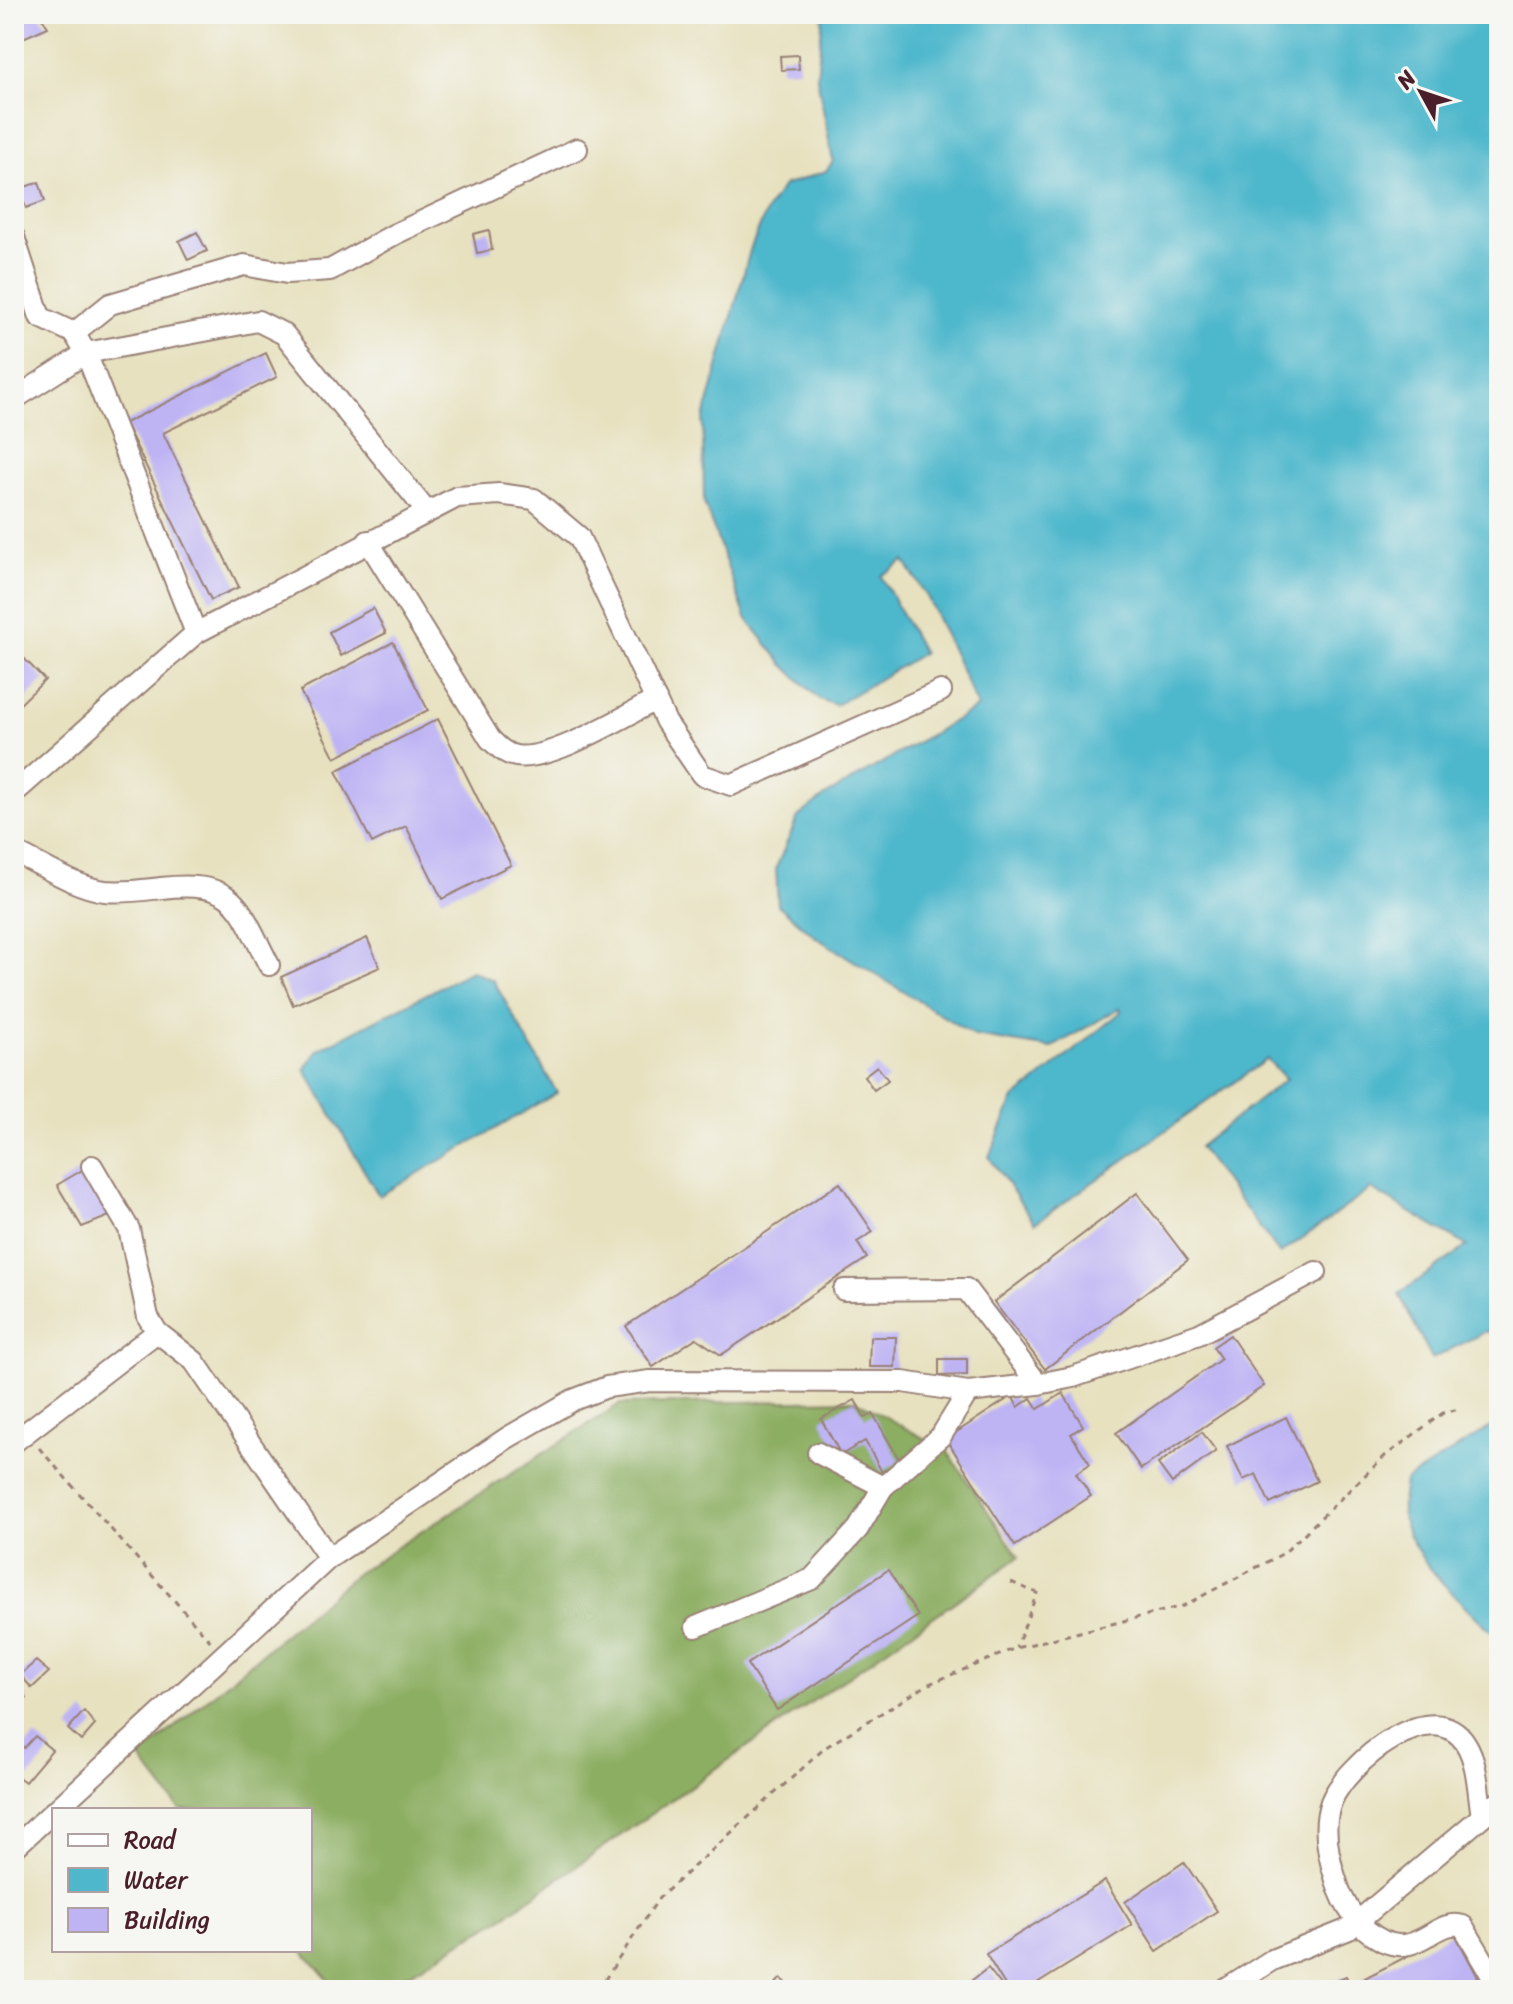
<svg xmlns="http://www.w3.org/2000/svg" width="1513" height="2004" font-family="Sriracha,sans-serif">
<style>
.forest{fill:#8cae62;stroke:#6b6646;stroke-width:2}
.water{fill:#4eb7cc;stroke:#4c6b7c;stroke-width:2}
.building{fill:#beb4f4}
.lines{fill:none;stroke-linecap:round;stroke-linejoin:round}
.minor-casing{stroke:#988075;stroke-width:24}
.path{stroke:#988075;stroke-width:3;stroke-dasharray:6 6;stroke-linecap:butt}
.minor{stroke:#fff;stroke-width:20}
</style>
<rect width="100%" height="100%" fill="#f6f6f2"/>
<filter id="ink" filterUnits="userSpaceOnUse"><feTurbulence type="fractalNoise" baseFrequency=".0125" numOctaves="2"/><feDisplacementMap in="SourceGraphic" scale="16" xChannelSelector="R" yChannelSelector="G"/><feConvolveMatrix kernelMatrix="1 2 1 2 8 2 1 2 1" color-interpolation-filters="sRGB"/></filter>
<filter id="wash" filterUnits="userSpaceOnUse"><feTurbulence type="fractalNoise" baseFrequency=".006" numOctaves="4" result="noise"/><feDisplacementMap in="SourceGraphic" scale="32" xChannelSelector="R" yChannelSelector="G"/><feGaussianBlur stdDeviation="1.8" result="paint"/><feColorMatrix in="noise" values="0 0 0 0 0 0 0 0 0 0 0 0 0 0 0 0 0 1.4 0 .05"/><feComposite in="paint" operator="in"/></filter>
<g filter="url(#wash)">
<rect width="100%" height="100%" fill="#e7e1bf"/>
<polygon class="forest" points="855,1400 947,1451 1019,1557 505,1916 382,1990 337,1990 302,1950 310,1950 310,1810 180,1810 139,1757 357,1573 620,1404"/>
<g class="water">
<polygon points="823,14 1499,14 1499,1337 1486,1331 1432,1359 1399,1294 1467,1246 1371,1189 1280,1254 1199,1147 1286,1079 1267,1059 1035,1223 989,1157 1013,1100 1121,1012 1120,1008 1051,1048 975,1036 817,938 778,905 776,868 798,817 825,796 978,707 928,598 904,561 881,576 923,653 836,705 819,699 783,664 746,618 704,502 703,422 751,247 767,210 783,186 826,171 833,161 817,77"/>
<polygon points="471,971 493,980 557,1093 379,1196 305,1069 318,1050"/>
<path d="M1499,1418V1639C1469,1609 1406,1556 1402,1512C1401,1502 1404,1491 1405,1481L1489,1428Z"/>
</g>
<g id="blocks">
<g class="building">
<polygon points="14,14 39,14 48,27 14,42"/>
<polygon points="798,55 799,69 781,70 780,56"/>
<polygon points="39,182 45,201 26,208 19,189"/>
<polygon points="489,230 492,250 477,253 473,234"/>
<polygon points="197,232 207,251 188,260 179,241"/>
<polygon points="266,353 277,377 163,433 239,587 211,600 125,423"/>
<polygon points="373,608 386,633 341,656 329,632"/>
<polygon points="393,642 428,710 335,758 300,691"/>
<polygon points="14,648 45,680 14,710"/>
<polygon points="438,719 511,865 442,899 406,826 372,843 336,771"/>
<polygon points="367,938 380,967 293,1005 281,977"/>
<polygon points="877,1066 888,1080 874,1090 864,1076"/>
<polygon points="89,1166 117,1213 82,1227 57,1185"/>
<polygon points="840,1183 873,1232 857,1242 867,1258 721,1355 696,1338 653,1367 626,1326"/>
<polygon points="1137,1193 1188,1260 1045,1369 994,1302"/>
<polygon points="1230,1335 1264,1386 1141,1469 1116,1433 1221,1359 1213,1347"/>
<polygon points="870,1337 896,1337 895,1367 869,1367"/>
<polygon points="939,1359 967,1359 967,1375 939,1376"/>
<polygon points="1063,1393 1083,1426 1071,1434 1090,1464 1076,1473 1091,1496 1015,1546 946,1439 1012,1396 1018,1407 1031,1398 1038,1409"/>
<polygon points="855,1400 865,1418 873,1414 900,1461 882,1472 865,1441 841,1455 821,1419"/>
<polygon points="1286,1417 1317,1481 1270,1504 1256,1474 1243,1480 1227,1446"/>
<polygon points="1202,1432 1216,1451 1172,1483 1158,1464"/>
<polygon points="888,1570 918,1616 777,1710 747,1664"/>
<polygon points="36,1661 49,1672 32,1688 20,1675"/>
<polygon points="14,1683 27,1698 14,1707"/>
<polygon points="84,1711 95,1725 81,1741 68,1729"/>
<polygon points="35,1736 52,1750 25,1782 14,1774 14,1740 24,1748"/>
<polygon points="1184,1862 1217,1911 1157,1951 1125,1902"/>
<polygon points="1105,1881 1132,1925 1027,1990 1008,1990 986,1954"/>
<polygon points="1454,1932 1480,1981 1462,1990 1359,1990 1355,1983"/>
<polygon points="988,1968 1005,1990 959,1990"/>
<polygon points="1346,1976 1352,1990 1311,1990"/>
<polygon points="781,1978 794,1990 770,1990"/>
</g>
</g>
</g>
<g filter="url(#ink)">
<use href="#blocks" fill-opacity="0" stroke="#988075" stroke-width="2"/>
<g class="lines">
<g class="minor-casing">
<g id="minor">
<polyline points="14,237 40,317 74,333 86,353 196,633"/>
<polyline points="74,333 110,304 244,265 287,273 330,270 395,234 577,149"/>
<polyline points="14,399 86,353 258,321 284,334 427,512"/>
<path d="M368,541L490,739C498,747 505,754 516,756C550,762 624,716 656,700"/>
<polyline points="14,793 196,633 457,497 499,494 534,499 579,537 666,722 702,775 731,785 941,691"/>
<path d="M14,852C43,865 74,887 105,891C124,893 143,890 161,888C237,880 238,905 269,965"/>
<polyline points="92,1166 129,1229 148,1317 157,1332 194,1361 329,1558"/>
<polyline points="844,1290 966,1289 1038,1384"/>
<polyline points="14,1442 157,1332"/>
<polyline points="818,1453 883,1487 941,1436 968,1392"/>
<polyline points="696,1627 812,1579 858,1529 883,1487"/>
<polyline points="56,1810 329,1558 507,1438 573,1400 607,1387 650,1381 903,1382 968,1392 1038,1384 1073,1377 1199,1334 1316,1272"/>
<path d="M1482,1816C1478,1794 1478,1763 1466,1744C1434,1691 1346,1764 1331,1802C1322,1826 1328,1856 1336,1880C1343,1905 1359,1929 1383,1941C1419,1958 1437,1917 1463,1926L1499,1987"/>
<polyline points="14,1848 54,1811"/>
<polyline points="1225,1990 1272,1960 1349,1929 1499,1802"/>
</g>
</g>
<g class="path">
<polyline points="39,1448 212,1643"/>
<polyline points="1011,1582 1037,1593 1016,1648"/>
<polyline points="598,1990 659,1898 826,1747 929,1684 1016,1648 1183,1606 1284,1553 1385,1456 1443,1413 1459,1409"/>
</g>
<use href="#minor" class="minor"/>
</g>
</g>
<rect width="1513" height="2004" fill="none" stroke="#f6f6f2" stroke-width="48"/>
<rect x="52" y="1808" width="260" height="144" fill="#f6f6f2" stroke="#b1a0a2" stroke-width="2"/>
<rect x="68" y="1834" width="40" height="12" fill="#ffffff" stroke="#b1a0a2" stroke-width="2"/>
<text x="124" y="1848" font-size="24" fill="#4a1f2b">Road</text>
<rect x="68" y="1868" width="40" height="24" fill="#4eb7cc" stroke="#b1a0a2" stroke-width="2"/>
<text x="124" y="1888" font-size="24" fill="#4a1f2b">Water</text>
<rect x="68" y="1908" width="40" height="24" fill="#beb4f4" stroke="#b1a0a2" stroke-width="2"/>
<text x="124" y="1928" font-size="24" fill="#4a1f2b">Building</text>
<g transform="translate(1421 92) rotate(310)" stroke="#f6f6f2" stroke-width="6" paint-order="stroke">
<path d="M0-6L14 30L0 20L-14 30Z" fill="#4a1f2b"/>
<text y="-12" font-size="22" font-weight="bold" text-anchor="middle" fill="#4a1f2b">N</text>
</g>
</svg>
